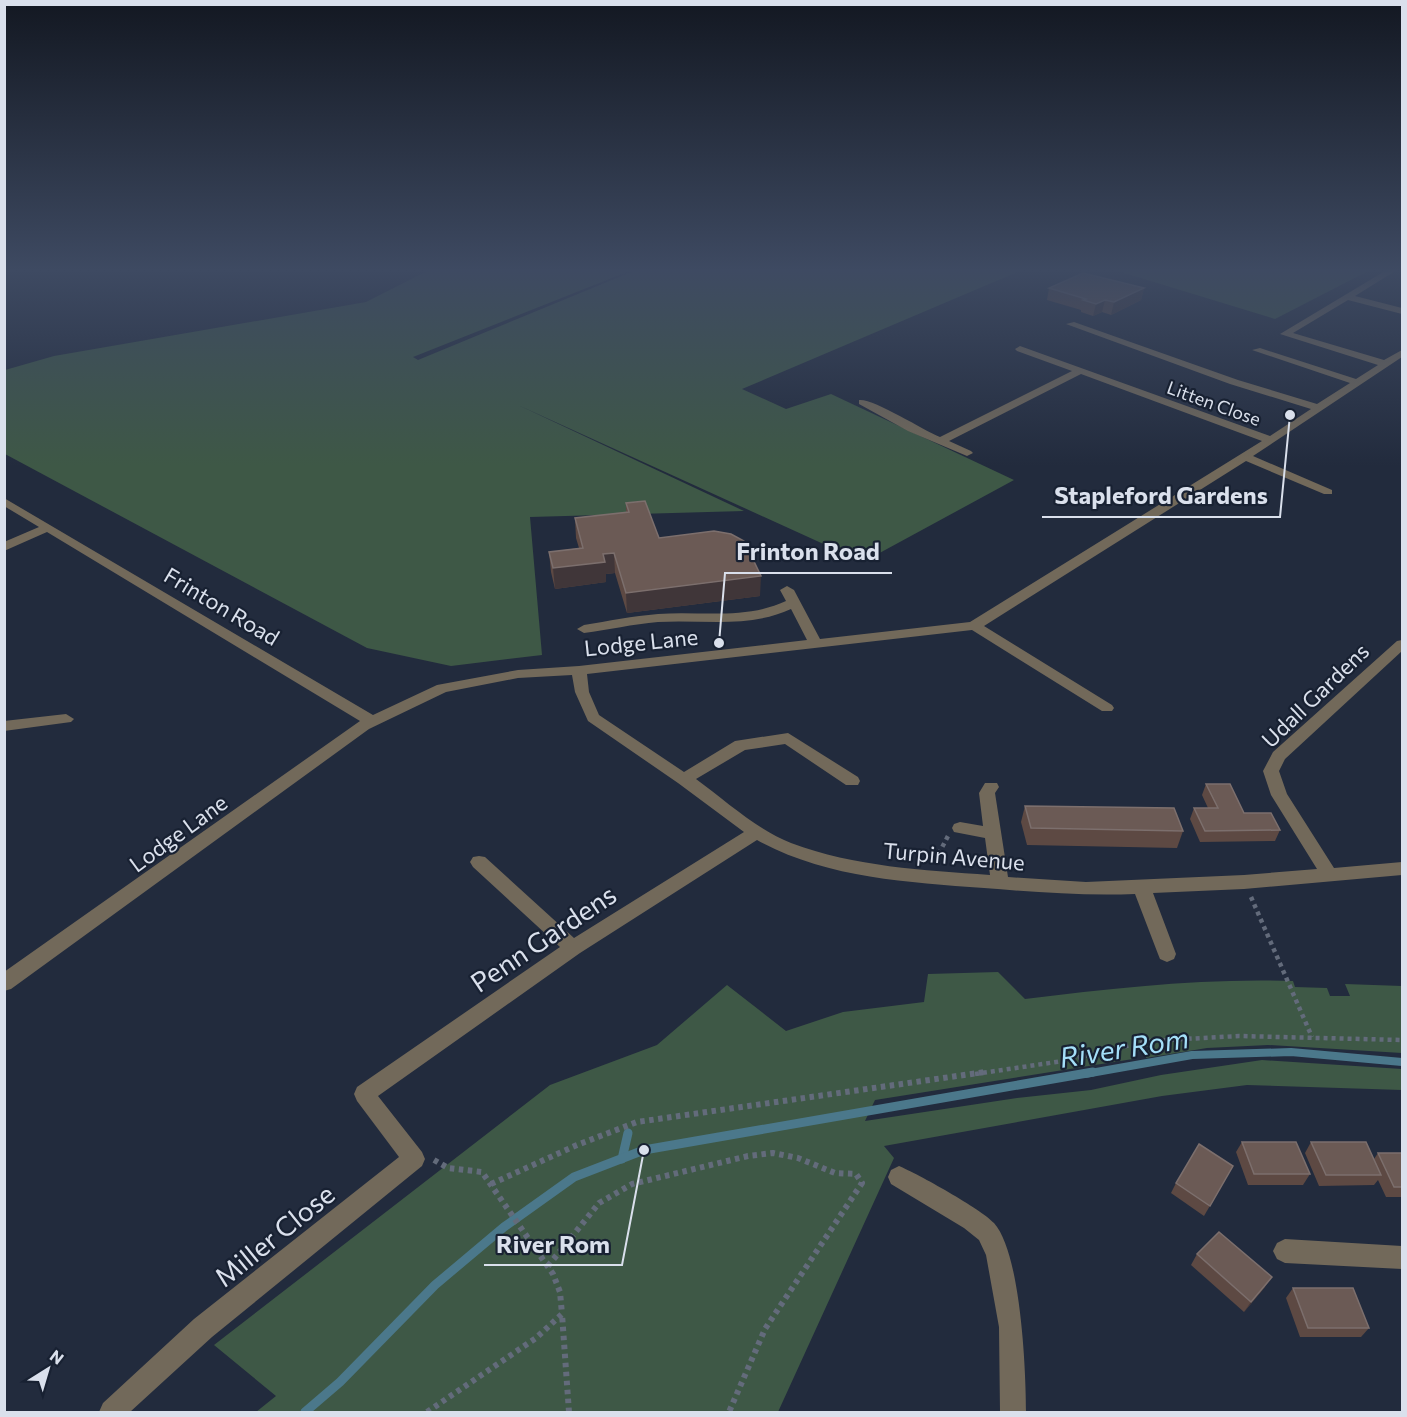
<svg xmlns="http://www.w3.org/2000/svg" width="1407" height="1417" font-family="Commissioner,sans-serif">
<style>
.green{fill:#3e5846}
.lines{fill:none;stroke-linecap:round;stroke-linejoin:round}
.stream-far1{stroke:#4b788b;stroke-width:8}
.stream{stroke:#4b788b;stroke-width:9}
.path-far1{stroke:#636b7b;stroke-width:4.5;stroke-dasharray:4 4;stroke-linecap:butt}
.path{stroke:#636b7b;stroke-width:6;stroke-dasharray:4.5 4.5;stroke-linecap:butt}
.minor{fill:#72695a;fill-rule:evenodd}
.wall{fill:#5d4943}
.shaded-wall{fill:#403639}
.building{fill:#6b5a55;stroke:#7c6f6d;stroke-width:1.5}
.labels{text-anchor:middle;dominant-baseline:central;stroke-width:4.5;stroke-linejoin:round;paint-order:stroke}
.far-street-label{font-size:18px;fill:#dae0ec;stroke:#182132}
.street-label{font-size:22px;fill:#dae0ec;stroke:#182132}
.near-street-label{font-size:27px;fill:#dae0ec;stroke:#182132}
.near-water-label{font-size:28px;font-style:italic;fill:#a4dff9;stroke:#182132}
.leader{fill:none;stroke:#dae0ec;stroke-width:2}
.callout-dot{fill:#dae0ec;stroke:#182132;stroke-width:2}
.callout-label{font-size:24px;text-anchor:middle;font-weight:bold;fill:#dae0ec;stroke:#182132;stroke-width:4.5;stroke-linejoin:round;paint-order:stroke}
</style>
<rect width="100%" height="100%" fill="#222b3d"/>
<g class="green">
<polygon points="433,268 637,268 413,357 418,360 641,268 1027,268 742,389 786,409 831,394 1014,480 863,562 518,405 744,511 530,517 542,655 451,666 367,648 5,454 5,370 54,356 366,302"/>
<polygon points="1108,268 1374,268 1275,319"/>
<path d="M998,972L1025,999C1114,988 1203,978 1293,981L1295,987L1327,988L1330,996H1350L1345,984L1402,986V1053L1268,1045L1207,1048L1146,1058L1149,1047H1141L1133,1059L875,1100L865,1121L1017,1098L1091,1090L1161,1075L1262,1060L1402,1069V1090L1247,1085L1162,1096L884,1146L894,1158L778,1412H256L276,1396L214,1345L550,1085L657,1045L727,985L786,1031L843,1012L924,1002L928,974Z"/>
</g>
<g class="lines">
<polyline class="stream-far1" points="1085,1074 1192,1055 1291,1052 1402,1062"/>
<g class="stream">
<polyline points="622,1159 628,1133"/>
<polyline points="305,1412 340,1382 435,1285 504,1227 574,1177 644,1150 1093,1072"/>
</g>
<g class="path-far1">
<polyline points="935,861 948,836"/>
<polyline points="1251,897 1312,1037"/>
<polyline points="975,1074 1063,1061 1148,1041 1239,1036 1402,1040"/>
</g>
<g class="path">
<polyline points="434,1160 448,1168 482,1172 553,1274 560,1292 562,1314"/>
<polyline points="491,1184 577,1145 637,1122 985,1072"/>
<polyline points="548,1266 599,1203 632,1184 748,1156 773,1153 798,1158 835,1173 856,1174 862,1183 765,1329 729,1412"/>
<polyline points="427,1412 536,1338 562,1314 569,1412"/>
</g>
<g class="minor">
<path d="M1390,268H1400L1355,296L1402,308V314L1348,300L1293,333L1384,360L1402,350V357L1253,456L1332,490V494H1324L1246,461L984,626L1112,705L1114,708L1112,711H1102L972,630L587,674L589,692L599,715L684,772L735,741L788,733L858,777L860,781L858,785H846L785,744L745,750L696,779C726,801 756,829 791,843C855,867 923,870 990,875L985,838L954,832L952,828L954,824L960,822L983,826L979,793L985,783H997L999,787L995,793L1008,877L1086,882L1244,875L1317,869L1271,795L1263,771L1273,752L1397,641L1402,640V651L1285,759L1279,771L1287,794L1334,868L1402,862V875L1244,889L1153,893L1176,954L1174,959L1167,962L1160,959L1158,954L1135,894C1084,896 1034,892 984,888C906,882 826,878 757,840L580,953L378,1096L422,1152L425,1159L422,1166L212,1337L130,1412H99L103,1403L194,1319L399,1157L357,1101L354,1094L357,1087L560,947L473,867L470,862L473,857L479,856L485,857L574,938L744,832L678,783L588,721L575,692L572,675L518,678L446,692L369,729L11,989L4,991V972L360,721L47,532L4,551V542L39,527L4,506V498L373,715L437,685L518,670L579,666L807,640L791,609C748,629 702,619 658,622C633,624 608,630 584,633L577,629L584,625C608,621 633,616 658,614C702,611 745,620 786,601L780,590L787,586L794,590L820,639L970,622L1262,441L1081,374L949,441L971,451L973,453L967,456L908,431L859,404V400C873,398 923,430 940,437L1072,371L1017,351L1015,349L1020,346L1270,436L1311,409L1230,384L1066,324L1074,322L1238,380L1317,404L1350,383L1252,350L1260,348L1356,379L1378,365L1280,334Z"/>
<polygon points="66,714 74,719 71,722 4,731 4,721"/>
<path d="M899,1166C918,1174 981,1209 994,1223C1021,1253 1026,1371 1026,1412H1000L999,1327L986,1255L979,1240L964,1228L891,1184L888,1177L891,1170Z"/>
<polygon points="1285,1239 1402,1246 1402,1269 1285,1263 1277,1259 1273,1251 1277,1243"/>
</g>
</g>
<g class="wall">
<polygon points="1049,288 1144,288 1141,300 1111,315 1102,312 1093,316 1081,312 1081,310 1047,300"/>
<polygon points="626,503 659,538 760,596 627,613 615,573 606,574 606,582 555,589 551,572 549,552 579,548 576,538 575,518 626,512"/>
<polygon points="1206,784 1244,813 1280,830 1275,841 1200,842 1190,819 1194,808 1208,808 1202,795"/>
<polygon points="1025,806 1183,831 1177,848 1027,845 1021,822"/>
<polygon points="1242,1142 1310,1174 1303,1185 1248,1185 1236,1152"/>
<polygon points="1311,1142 1374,1159 1378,1153 1402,1153 1402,1197 1386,1197 1378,1180 1374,1185 1319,1186 1305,1153"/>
<polygon points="1233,1166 1204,1216 1171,1193 1176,1183"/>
<polygon points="1197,1254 1265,1287 1244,1312 1191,1265"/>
<polygon points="1293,1288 1369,1328 1361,1337 1300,1337 1286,1298"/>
</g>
<g class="shaded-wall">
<polygon points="1144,288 1141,300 1111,315 1114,302"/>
<polygon points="1105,300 1102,312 1093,316 1096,304"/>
<polygon points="614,553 615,573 606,574 606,582 555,589 553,568 603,554"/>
<polygon points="761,576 760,596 627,613 626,593"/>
<polygon points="1272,1277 1265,1287 1244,1312 1251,1302"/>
</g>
<g class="building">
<polygon points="1083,273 1144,288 1114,302 1105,300 1096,304 1083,300 1086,299 1049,288"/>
<polygon points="645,501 659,538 714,531 731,534 744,541 761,576 626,593 614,553 603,554 605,562 553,568 549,552 583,548 575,518 629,512 626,503"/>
<polygon points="1206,784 1230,784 1244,813 1271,813 1280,830 1205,831 1194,808 1218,808"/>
<polygon points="1025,806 1174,808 1183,831 1031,828"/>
<polygon points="1242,1142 1296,1142 1310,1174 1254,1174"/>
<polygon points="1311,1142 1366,1142 1381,1175 1326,1175"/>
<polygon points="1199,1144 1233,1166 1210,1206 1176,1183"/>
<polygon points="1378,1153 1402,1153 1402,1187 1394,1187"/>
<polygon points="1219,1232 1272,1277 1251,1302 1197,1254"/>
<polygon points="1293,1288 1353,1288 1369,1328 1308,1328"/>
</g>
<linearGradient id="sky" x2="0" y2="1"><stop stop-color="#131822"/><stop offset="0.58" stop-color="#3e4a62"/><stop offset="1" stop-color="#3e4a62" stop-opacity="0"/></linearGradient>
<rect width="1407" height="466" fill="url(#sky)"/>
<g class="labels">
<g class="far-street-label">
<text transform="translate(1214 403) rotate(20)">Litten Close</text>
</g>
<g class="street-label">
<text transform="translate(222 606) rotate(31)">Frinton Road</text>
<text transform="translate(641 642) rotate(-6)">Lodge Lane</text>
<text transform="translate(1315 695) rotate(-44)">Udall Gardens</text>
<text transform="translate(178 833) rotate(-36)">Lodge Lane</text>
<text transform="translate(954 856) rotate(5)">Turpin Avenue</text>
</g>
<g class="near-street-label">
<text transform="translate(543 938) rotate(-34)">Penn Gardens</text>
<text transform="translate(274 1235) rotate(-39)">Miller Close</text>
</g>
<g class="near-water-label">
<text transform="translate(1124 1047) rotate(-9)">River Rom</text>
</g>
</g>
<path class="leader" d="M1290 415L1280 517H1042M719 643L725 573H892M644 1150L622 1265H484"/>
<g class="callout-dot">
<circle cx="1290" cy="415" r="6"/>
<circle cx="719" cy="643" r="6"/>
<circle cx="644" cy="1150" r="6"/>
</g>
<g class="callout-label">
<text x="1161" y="504">Stapleford Gardens</text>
<text x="808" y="560">Frinton Road</text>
<text x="553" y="1253">River Rom</text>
</g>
<rect width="1407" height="1417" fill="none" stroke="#dae0ec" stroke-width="12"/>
<g transform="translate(48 1369) rotate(37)" stroke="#182132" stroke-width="4.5" paint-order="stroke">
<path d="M0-4.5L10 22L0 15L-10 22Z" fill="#dae0ec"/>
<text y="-9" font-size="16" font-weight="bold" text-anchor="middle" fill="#dae0ec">N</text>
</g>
</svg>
